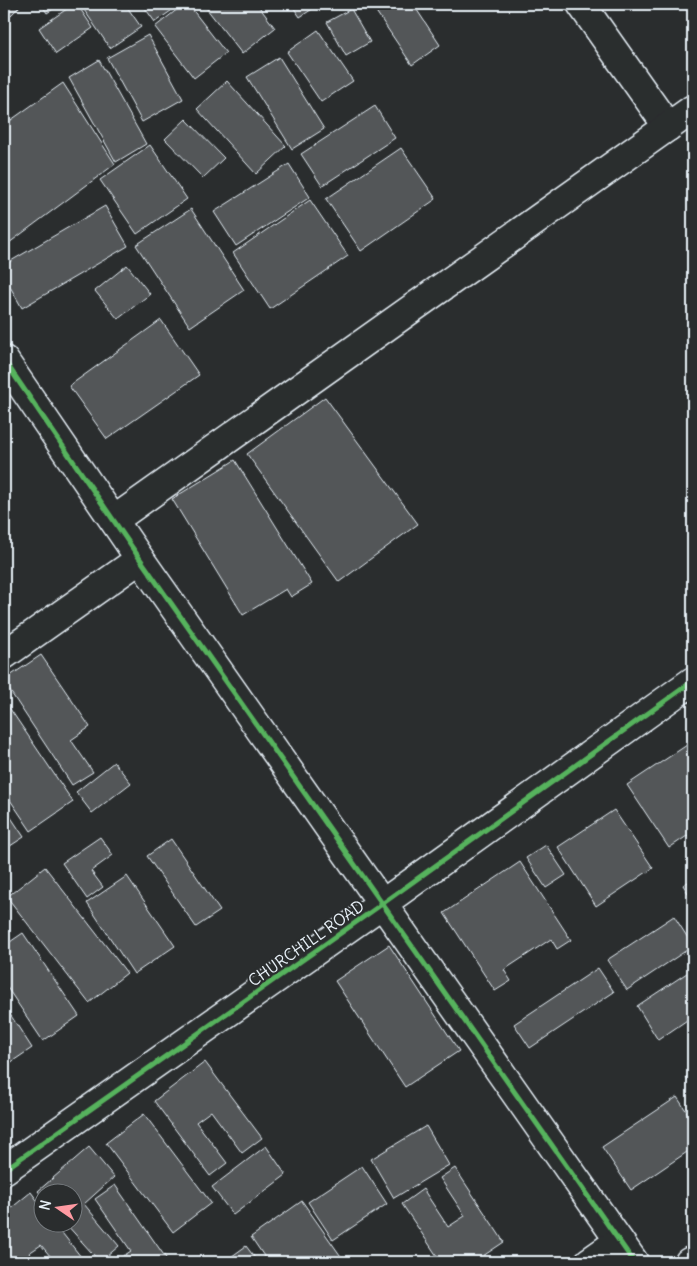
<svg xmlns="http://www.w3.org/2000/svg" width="697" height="1266" font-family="Delius,sans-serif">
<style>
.building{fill:#535759;stroke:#e8f1f8}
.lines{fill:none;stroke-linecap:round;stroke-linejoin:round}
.minor-casing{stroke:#e8f1f8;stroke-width:31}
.minor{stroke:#2a2d2e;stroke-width:28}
.cycleway-casing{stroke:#2a2d2e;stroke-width:8}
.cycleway{stroke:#56b35d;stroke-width:5}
.labels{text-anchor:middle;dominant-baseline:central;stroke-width:4;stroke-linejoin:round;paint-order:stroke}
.street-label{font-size:16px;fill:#e8f1f8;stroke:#2a2d2e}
</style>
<rect width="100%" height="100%" fill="#2a2d2e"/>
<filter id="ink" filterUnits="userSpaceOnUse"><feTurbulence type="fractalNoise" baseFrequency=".02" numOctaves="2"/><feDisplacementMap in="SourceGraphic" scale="10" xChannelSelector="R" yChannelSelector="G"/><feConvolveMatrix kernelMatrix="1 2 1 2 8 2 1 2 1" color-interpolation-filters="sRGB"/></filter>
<g filter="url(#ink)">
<g class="building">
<polygon points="4,4 22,4 4,22"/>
<polygon points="41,4 61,4 47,13"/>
<polygon points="74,4 77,4 93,28 56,54 39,28"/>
<polygon points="80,4 125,4 141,27 110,48"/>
<polygon points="142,4 181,4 155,22"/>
<polygon points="184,4 188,4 226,53 194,78 155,27"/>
<polygon points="203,4 257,4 275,28 242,54"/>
<polygon points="291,4 320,4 300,17"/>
<polygon points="371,4 413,4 440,45 412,65"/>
<polygon points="351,9 370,42 346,56 327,22"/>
<polygon points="318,30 353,81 321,102 287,52"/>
<polygon points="148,35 183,99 142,122 107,58"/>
<polygon points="279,57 324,129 292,149 247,77"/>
<polygon points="99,60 146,144 116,162 69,78"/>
<polygon points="227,81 286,146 256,174 197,109"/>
<polygon points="63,83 115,164 5,246 4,125"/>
<polygon points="375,106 395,138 322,186 301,154"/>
<polygon points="186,119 224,158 203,178 165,139"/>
<polygon points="150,145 187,199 137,234 100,180"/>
<polygon points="401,148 436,199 361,251 326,199"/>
<polygon points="289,164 310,197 236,246 214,212"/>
<polygon points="310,200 348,256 270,309 233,253"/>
<polygon points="105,206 128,246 22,308 4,276 4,265"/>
<polygon points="191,209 244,290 190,327 136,245"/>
<polygon points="127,265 150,294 118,319 95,291"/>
<polygon points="161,320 199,375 107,439 69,386"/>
<polygon points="325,397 418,524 339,582 247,454"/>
<polygon points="235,460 312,584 291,597 286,589 243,615 172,499"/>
<polygon points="41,655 90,727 71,740 93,772 72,785 4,682 4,680"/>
<polygon points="4,700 73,802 31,831 4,791"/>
<polygon points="693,741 693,832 669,848 627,785"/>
<polygon points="114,762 131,783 92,813 76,792"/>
<polygon points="4,807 24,837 4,850"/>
<polygon points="614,810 653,868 596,906 558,847"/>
<polygon points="100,837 113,855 91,871 103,887 87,899 62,863"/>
<polygon points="171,839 220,911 196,927 147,856"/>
<polygon points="546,845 566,875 546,888 526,858"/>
<polygon points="520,862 571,940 557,949 551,939 504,970 511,981 495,991 444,913"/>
<polygon points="45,867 127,973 89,1003 7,897"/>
<polygon points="127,876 175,946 134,974 87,903"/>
<polygon points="693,879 693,901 683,885"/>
<polygon points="674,916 693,946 627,990 607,960"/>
<polygon points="23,933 79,1016 43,1041 4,983 4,946"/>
<polygon points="389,945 459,1051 405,1087 335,981"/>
<polygon points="598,968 614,992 530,1048 514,1024"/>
<polygon points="693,969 693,1016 658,1040 637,1006"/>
<polygon points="4,1005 32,1048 4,1067"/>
<polygon points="205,1062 262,1138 242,1153 211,1111 196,1122 227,1163 210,1176 154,1101"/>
<polygon points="693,1072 693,1087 686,1077"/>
<polygon points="677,1097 693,1121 693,1148 631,1190 602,1147"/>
<polygon points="144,1114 211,1203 173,1232 106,1143"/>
<polygon points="426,1126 449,1165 394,1198 371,1159"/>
<polygon points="266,1146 286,1175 233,1215 212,1187"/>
<polygon points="89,1147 114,1177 84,1204 119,1246 100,1262 66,1224 72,1224 72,1194 42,1194 42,1196 38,1191"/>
<polygon points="362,1166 387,1204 333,1240 308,1202"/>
<polygon points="455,1168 504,1242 474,1262 441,1262 402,1204 423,1189 448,1227 465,1216 440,1178"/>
<polygon points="115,1185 168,1261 166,1262 114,1262 131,1251 95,1199"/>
<polygon points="31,1192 42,1207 42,1224 55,1224 85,1262 55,1262 41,1245 29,1253 36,1262 9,1262 4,1256 4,1214"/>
<polygon points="302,1201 345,1262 268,1262 251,1237"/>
<polygon points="246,1246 258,1262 224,1262"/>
</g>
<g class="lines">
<g class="minor-casing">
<g id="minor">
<polyline points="581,4 668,127"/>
<polyline points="4,360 140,559 634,1262"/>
<polyline points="114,520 693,109"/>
<polyline points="4,655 140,559"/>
<polyline points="4,1170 382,904 693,681"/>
<polyline points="589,1262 619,1241"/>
<polyline points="689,1262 693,1260"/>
</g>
</g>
<use href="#minor" class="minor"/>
<g class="cycleway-casing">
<g id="cycleway">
<polyline points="4,360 140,559 634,1262"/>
<polyline points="4,1170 382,904 693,681"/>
</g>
</g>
<use href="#cycleway" class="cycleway"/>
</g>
</g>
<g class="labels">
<g class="street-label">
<text transform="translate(306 943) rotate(-35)">CHURCHILL ROAD</text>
</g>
</g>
<rect width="697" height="1266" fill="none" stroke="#2a2d2e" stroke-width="20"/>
<rect x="10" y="10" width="677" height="1246" fill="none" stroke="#e8f1f8" stroke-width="2" filter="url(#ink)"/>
<g transform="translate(58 1208) rotate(283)"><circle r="24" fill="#2a2d2e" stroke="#767b7f"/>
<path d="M0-4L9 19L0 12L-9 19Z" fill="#ff9aa2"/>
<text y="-8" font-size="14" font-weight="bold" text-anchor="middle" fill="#e8f1f8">N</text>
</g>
</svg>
